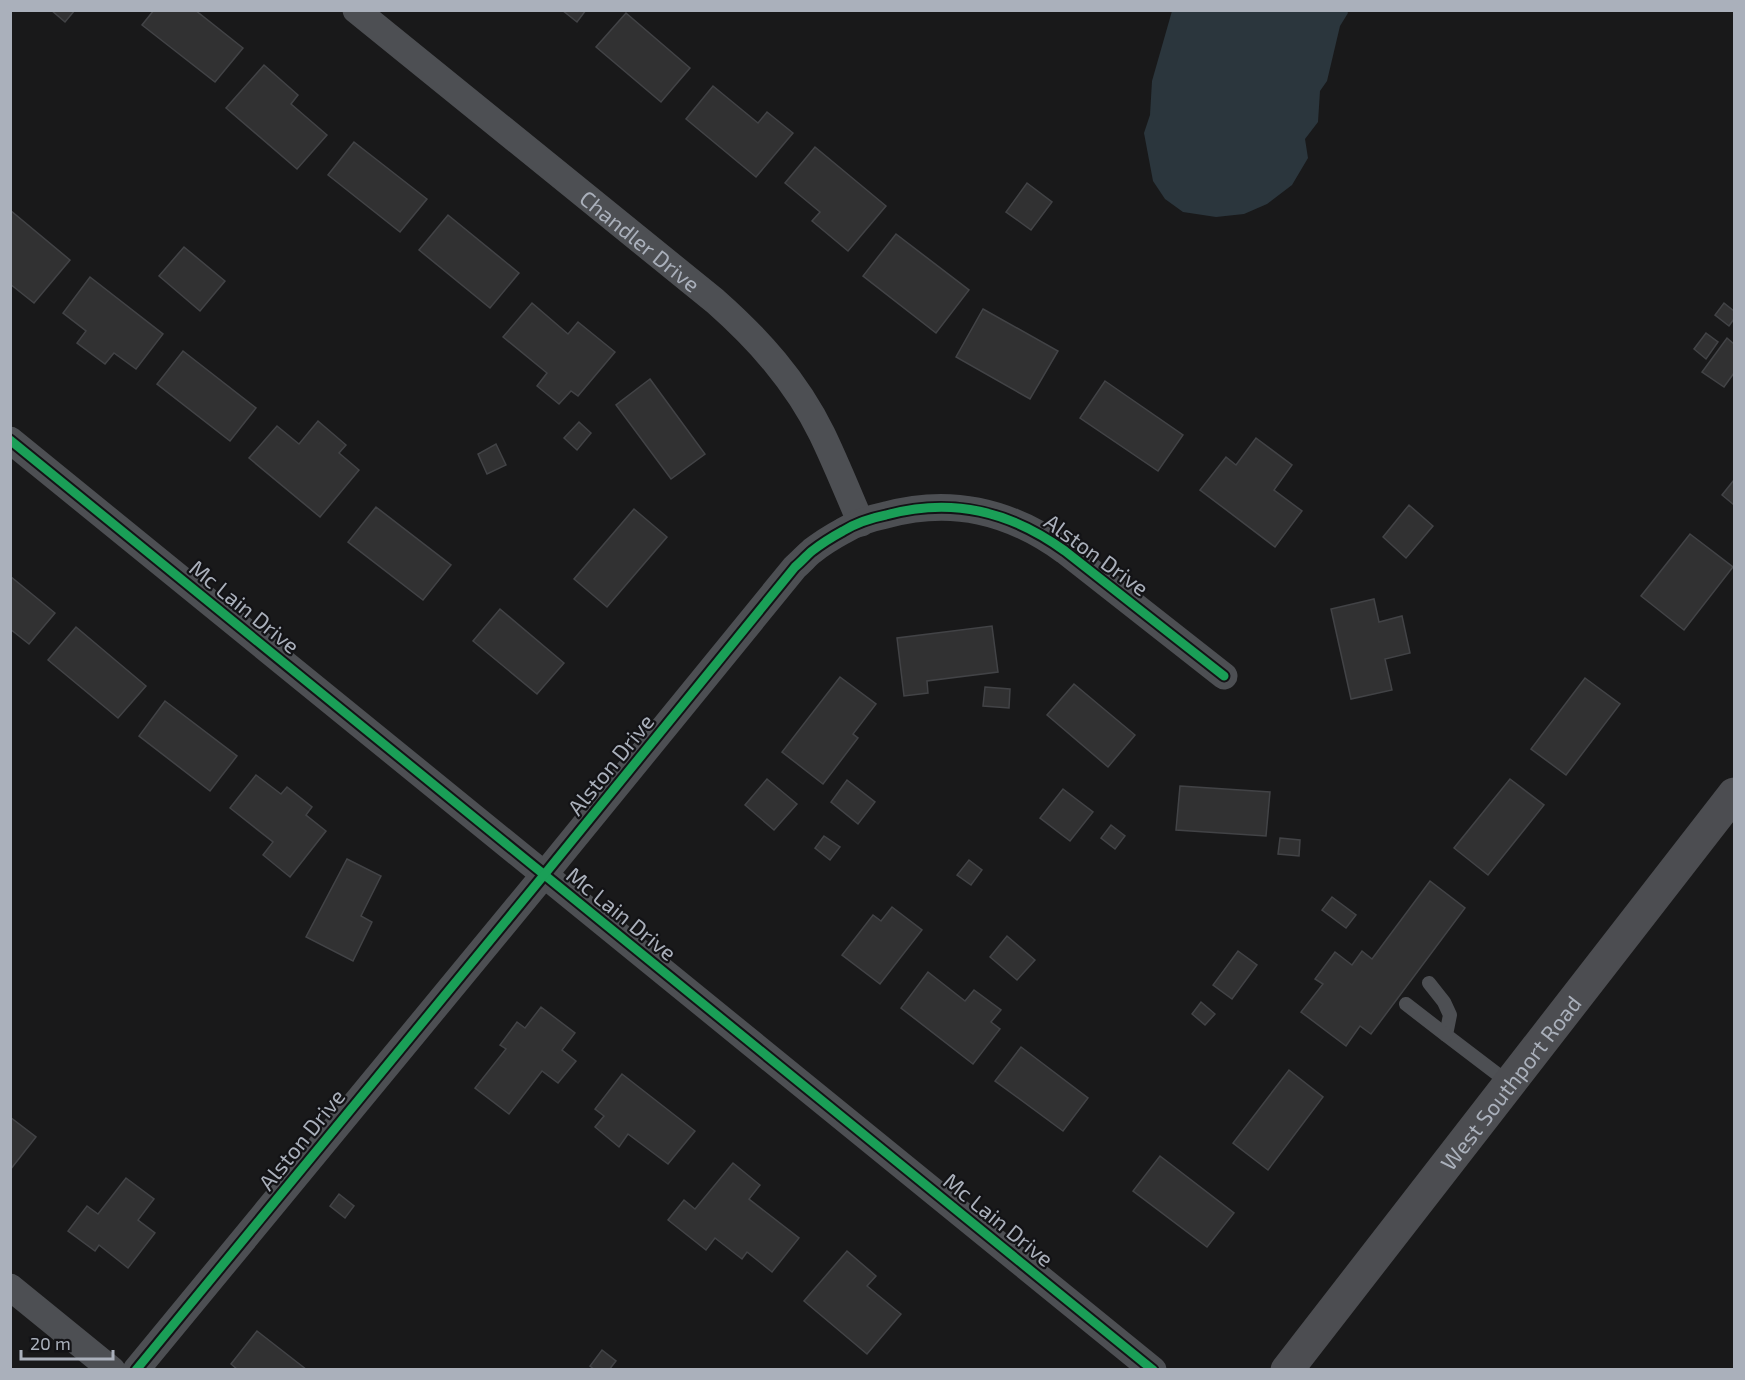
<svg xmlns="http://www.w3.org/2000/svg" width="1745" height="1380" font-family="'Exo 2',sans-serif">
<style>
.water{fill:#2b363d}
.building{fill:#313132;stroke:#424346;stroke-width:1.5}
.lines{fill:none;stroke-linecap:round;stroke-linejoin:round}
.lane{stroke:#4d4f53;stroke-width:14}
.street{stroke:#4d4f53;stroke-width:27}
.secondary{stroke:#4c4d51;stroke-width:33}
.cycleway-casing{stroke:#131316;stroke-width:13}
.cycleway{stroke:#1a9f57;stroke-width:9}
.labels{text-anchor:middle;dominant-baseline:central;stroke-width:4.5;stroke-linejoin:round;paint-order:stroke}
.street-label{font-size:22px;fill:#aab0bb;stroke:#131316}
</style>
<rect width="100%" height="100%" fill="#19191a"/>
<polygon class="water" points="1172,11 1347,11 1348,13 1340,26 1327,81 1320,91 1318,122 1305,139 1308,158 1292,185 1267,204 1244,214 1216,217 1183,212 1165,199 1153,181 1144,133 1150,115 1152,81"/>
<g class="building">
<polygon points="51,10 75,10 65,22"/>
<polygon points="154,10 195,10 243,48 215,82 142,25"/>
<polygon points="562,10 586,10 577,22"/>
<polygon points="626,13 690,68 661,102 596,47"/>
<polygon points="264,65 298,95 291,104 327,135 297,169 226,108"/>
<polygon points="713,86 758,123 767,112 793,133 756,177 686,119"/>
<polygon points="354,142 427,199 400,232 328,175"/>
<polygon points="815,147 886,206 848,251 812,221 820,212 785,183"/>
<polygon points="1027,183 1052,202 1031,230 1006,212"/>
<polygon points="10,210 70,260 34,303 10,284"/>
<polygon points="448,215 519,273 490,308 419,250"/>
<polygon points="896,234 969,290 936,333 863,276"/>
<polygon points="184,247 225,281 200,311 159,276"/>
<polygon points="90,277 163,334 136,369 114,353 105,364 77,343 86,331 63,313"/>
<polygon points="532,303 568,334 578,322 615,352 578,396 571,391 559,404 537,386 547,373 503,337"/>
<polygon points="1724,303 1734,311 1734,319 1729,326 1715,315"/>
<polygon points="983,309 1058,351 1030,399 956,357"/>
<polygon points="1706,333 1718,342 1706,359 1694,349"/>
<polygon points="1727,338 1734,344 1734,373 1724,387 1702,372"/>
<polygon points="183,351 256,408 230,441 157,384"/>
<polygon points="650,379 705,454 671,479 616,405"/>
<polygon points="1105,381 1183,435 1158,471 1080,418"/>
<polygon points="318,421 346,445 339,453 359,470 320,517 249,458 277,426 299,444"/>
<polygon points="579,422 591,433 577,450 564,438"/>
<polygon points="1256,438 1292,465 1274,490 1302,511 1275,547 1200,490 1226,457 1236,465"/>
<polygon points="496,444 506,465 487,474 478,454"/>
<polygon points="1734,480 1734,505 1722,495"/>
<polygon points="1409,505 1433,526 1406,558 1383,537"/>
<polygon points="376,507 451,565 423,600 348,542"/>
<polygon points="634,509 667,537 607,607 574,579"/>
<polygon points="1690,534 1733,567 1684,630 1641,596"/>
<polygon points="10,576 55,613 29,644 10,629"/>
<polygon points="1374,599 1379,622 1402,616 1410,653 1385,659 1392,690 1351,699 1331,609"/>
<polygon points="500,609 564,663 537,694 473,641"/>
<polygon points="992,626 998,672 927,681 928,693 904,696 897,638"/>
<polygon points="76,627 146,686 118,718 48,660"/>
<polygon points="840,677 876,704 853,734 858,738 823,784 782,752"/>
<polygon points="1585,678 1620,704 1566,775 1531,749"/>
<polygon points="1074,684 1135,735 1108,767 1047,715"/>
<polygon points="985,687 1010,689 1009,708 983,706"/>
<polygon points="165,701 237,756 210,791 139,736"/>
<polygon points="256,775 281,794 287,787 312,807 306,815 326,831 290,877 263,855 273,842 230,808"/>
<polygon points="767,779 797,804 774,830 745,805"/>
<polygon points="1510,779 1544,805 1488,875 1454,848"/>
<polygon points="847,780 875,802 858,824 831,802"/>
<polygon points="1180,786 1270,792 1266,836 1176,830"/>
<polygon points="1063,789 1093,812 1070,841 1040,818"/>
<polygon points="1111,825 1125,836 1115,849 1101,838"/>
<polygon points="824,836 840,847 830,860 815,848"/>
<polygon points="1280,838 1300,840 1299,856 1278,854"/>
<polygon points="347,859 381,876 361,916 372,922 353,961 306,937"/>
<polygon points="969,860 982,870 971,885 957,875"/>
<polygon points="1430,881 1465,908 1371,1034 1360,1026 1346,1046 1301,1012 1323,984 1315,979 1335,952 1352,965 1362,951 1372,959"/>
<polygon points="1332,897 1356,915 1346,928 1322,910"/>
<polygon points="892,907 922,930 880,984 842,955 873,915 881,921"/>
<polygon points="1007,936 1035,960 1017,980 990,957"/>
<polygon points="1238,951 1257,965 1232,999 1213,985"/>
<polygon points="928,972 965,1001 974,990 1001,1010 991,1022 1000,1029 973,1064 901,1008"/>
<polygon points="1201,1002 1215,1014 1205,1025 1192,1014"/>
<polygon points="541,1007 575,1033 562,1050 576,1061 558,1083 542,1071 509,1114 475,1088 506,1049 500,1045 517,1022 525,1028"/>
<polygon points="1021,1047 1088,1098 1063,1131 995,1081"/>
<polygon points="1289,1070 1323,1097 1268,1170 1233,1143"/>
<polygon points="622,1074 695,1131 668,1164 628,1134 619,1147 595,1127 604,1116 595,1109"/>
<polygon points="10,1117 36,1137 10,1170"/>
<polygon points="1160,1156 1234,1213 1207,1247 1133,1191"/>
<polygon points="733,1163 760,1185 749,1199 799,1238 772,1272 747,1252 742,1259 715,1238 706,1250 668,1220 684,1200 695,1209"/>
<polygon points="126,1178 154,1199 138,1220 155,1233 128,1268 99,1245 95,1251 68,1231 87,1206 98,1214"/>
<polygon points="339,1194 354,1206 345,1218 330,1206"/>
<polygon points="847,1251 876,1276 867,1286 901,1314 867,1354 804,1301"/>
<polygon points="257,1331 307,1370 238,1370 231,1364"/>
<polygon points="602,1350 616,1361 609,1370 595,1370 590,1366"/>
</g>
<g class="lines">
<g class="lane">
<polyline points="1429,983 1444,1002 1450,1015 1446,1035 1509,1083"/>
<polyline points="1406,1004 1446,1035"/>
</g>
<g class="street">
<path id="s1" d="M356,10L715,301C758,339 796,381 822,434C836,463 848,493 861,523"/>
<polyline points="10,440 1153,1370"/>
<polyline points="10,1287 112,1370"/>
<path d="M136,1370L544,875L795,567C801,562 806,556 812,551C821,544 832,537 843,531C856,523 871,518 886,515C952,497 1010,511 1065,551L1224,676"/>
</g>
<path class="secondary" id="s2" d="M1287,1370L1734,794"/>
<g class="cycleway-casing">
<g id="cycleway">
<polyline points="10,440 1153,1370"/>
<path d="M136,1370L544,875L795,567C801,562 806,556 812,551C821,544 832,537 843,531C856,523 871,518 886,515C952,497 1010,511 1065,551L1224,676"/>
</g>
</g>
<use href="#cycleway" class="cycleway"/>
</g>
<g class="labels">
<g class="street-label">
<text stroke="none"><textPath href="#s1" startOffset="366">Chandler Drive</textPath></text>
<text transform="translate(1097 554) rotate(36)">Alston Drive</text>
<text transform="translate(245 606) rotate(39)">Mc Lain Drive</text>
<text transform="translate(610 764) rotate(-51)">Alston Drive</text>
<text transform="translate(622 913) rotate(39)">Mc Lain Drive</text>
<text stroke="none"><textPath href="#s2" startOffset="364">West Southport Road</textPath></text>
<text transform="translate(301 1139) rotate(-51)">Alston Drive</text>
<text transform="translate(999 1219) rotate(39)">Mc Lain Drive</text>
</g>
</g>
<rect width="1745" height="1380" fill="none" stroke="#aab0bb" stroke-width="24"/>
<path d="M21 1350v9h92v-9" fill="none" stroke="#aab0bb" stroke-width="3"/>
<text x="30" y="1350" font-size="18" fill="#aab0bb" stroke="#131316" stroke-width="4.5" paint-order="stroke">20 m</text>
</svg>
